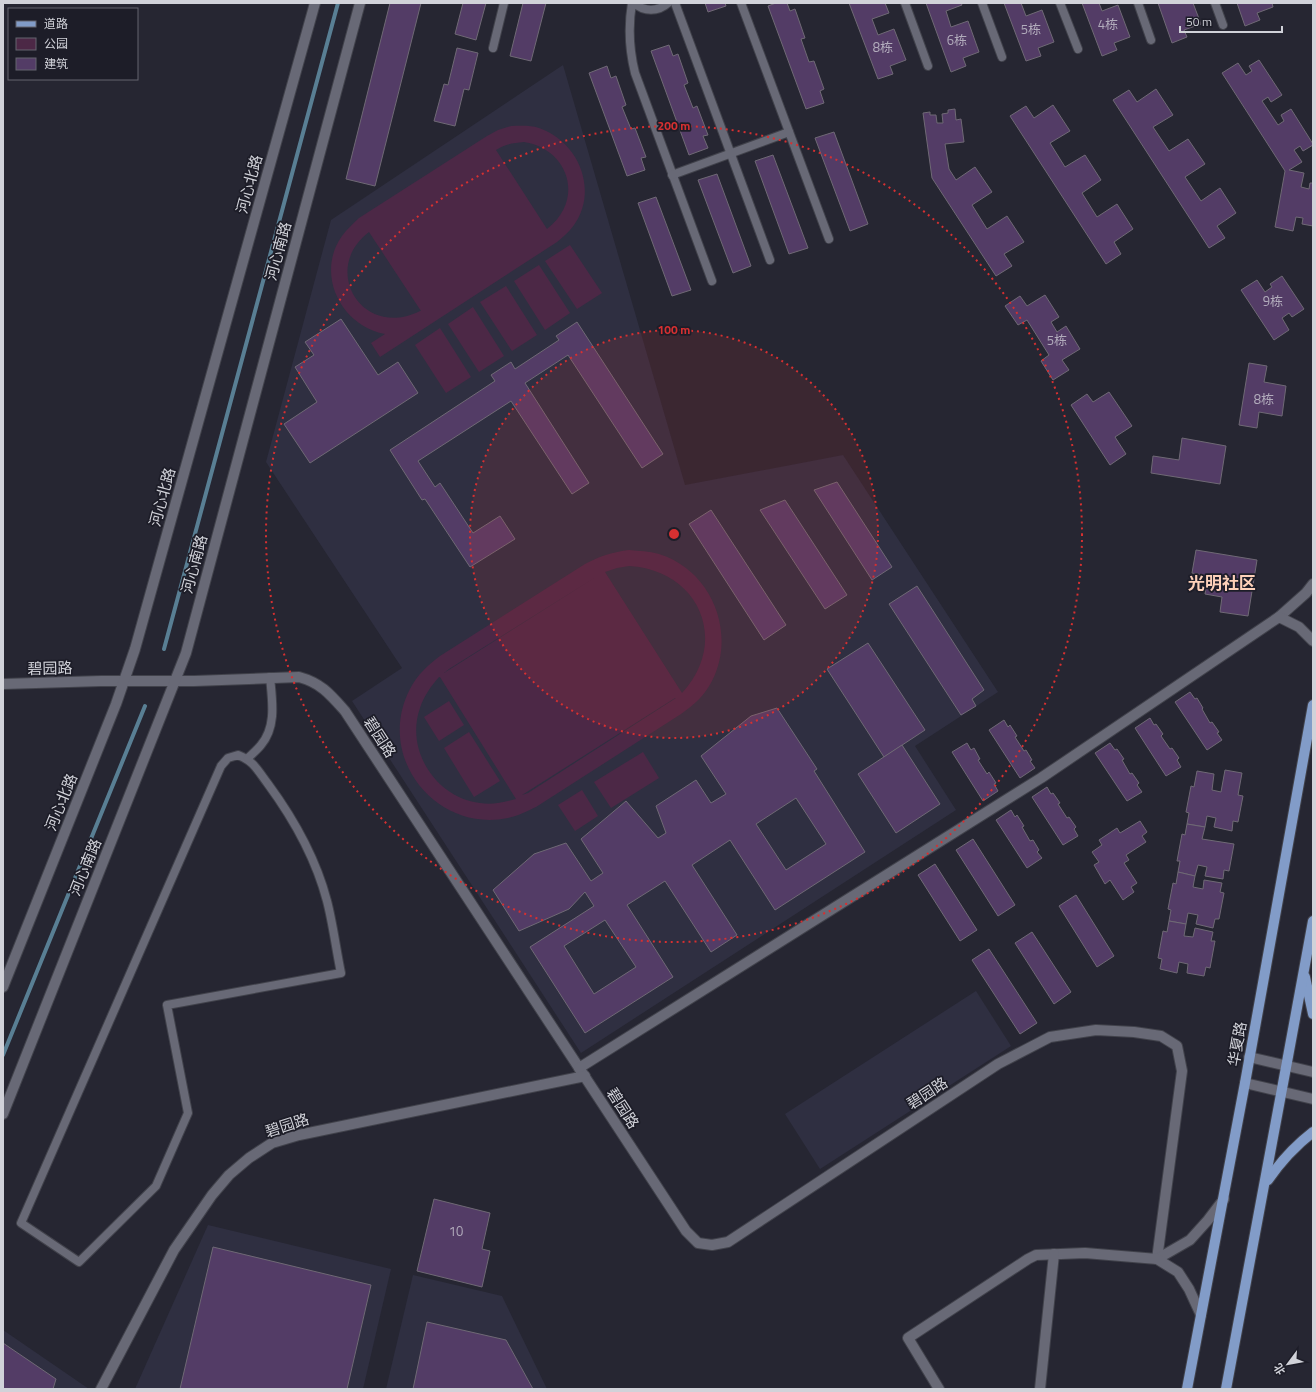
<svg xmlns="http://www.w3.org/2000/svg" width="1316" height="1392" font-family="'Titillium Web','Noto Sans SC',sans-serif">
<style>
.built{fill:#2f2f41}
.green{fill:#4c2846;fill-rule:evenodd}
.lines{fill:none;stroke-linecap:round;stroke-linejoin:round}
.stream{stroke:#597f94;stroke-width:4}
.building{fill:#533c66;stroke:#6f6975;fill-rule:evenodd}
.service-casing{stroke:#41424b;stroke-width:10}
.minor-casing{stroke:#41424b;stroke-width:12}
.tertiary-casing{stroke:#41424b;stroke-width:12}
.primary-casing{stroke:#41424b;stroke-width:12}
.service{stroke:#686976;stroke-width:8}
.minor{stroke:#686976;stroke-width:10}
.tertiary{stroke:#686976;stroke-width:10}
.primary{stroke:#829cc8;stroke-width:10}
.ring{fill:none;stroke:#d63031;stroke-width:2;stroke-dasharray:2 4}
.labels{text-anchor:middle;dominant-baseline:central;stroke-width:3.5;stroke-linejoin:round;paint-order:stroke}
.number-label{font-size:13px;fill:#b2acbc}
.street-label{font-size:15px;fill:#d1d2d9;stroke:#1d1d28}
.quarter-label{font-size:17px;font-weight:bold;fill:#fdd0b9;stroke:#1d1d28}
.centre{fill:#d63031;stroke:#1d1d28;stroke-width:2}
.ring-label{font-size:12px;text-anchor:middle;font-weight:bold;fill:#d63031;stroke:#1d1d28;stroke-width:3.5;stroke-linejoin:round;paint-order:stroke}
</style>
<rect width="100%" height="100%" fill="#262632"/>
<g class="built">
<polygon points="563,65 685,485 843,455 998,692 915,746 956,810 581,1053 352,701 402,668 266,462 331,220"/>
<polygon points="976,991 1011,1046 820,1169 785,1114"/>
<polygon points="208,1225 391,1269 363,1389 135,1389"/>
<polygon points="413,1275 502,1296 547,1389 386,1389"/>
<polygon points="3,1330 89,1389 3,1389"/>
</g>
<g class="green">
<path d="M511,126C520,126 530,125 539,128C578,141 599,190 574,225C569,232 563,237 557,242L380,357L371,343L385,334C341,326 315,274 342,236C347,229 353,224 359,218L487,136L498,130ZM524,142C569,149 585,200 547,229L496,150C505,144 513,143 524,142ZM369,232L421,311H420C362,340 320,269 369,232Z"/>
<polygon points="570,245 602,293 577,309 545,261"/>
<polygon points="539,265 570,313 545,330 514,281"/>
<polygon points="506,286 537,335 512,351 480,302"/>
<polygon points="473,307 504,356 479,372 448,324"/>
<polygon points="440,328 471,377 446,393 415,345"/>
<path d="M629,550C639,551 649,551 659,554C711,570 737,632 712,681C705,695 694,705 681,714L536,807C527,811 518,816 508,818C435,833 375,756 410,689C417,675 428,665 440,656L585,564C600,556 613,552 629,550ZM629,566C699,570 730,641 682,693L605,572L617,568ZM599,575L444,673L449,669ZM439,677H440L516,799C504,802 493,805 480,803C436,798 405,750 420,708C424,696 431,686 439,677ZM676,698L528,793L522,795L675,698Z"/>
<polygon points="449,701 464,725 439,741 424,717"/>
<polygon points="469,732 500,781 474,797 444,748"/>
<polygon points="643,752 659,778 611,808 594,782"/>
<polygon points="582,790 598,816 575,831 558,805"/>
</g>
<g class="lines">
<g class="stream">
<polyline points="164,649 338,3"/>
<polyline points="3,1055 145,706"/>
</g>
</g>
<g class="building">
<polygon points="390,3 421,3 375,186 346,179"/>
<polygon points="463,3 486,3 476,40 455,34"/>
<polygon points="523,3 546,3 531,61 510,56"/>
<polygon points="705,3 725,3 726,6 708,12"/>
<polygon points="776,3 787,3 790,11 795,9 805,38 801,39 809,62 814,61 824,89 820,91 824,103 806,109 768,6"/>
<polygon points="849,3 885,3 889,13 872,19 878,35 894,29 906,60 890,66 893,74 878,79"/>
<polygon points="926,3 961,3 962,5 946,11 951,27 968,21 979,52 963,58 966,66 951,72"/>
<polygon points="1004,3 1021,3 1026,16 1042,10 1054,42 1038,48 1041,56 1026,61"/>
<polygon points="1082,3 1099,3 1102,11 1118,5 1130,37 1114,43 1117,50 1102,56"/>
<polygon points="1158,3 1193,3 1201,24 1184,30 1187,37 1172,43"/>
<polygon points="1237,3 1272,3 1273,7 1257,13 1260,20 1245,26"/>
<polygon points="669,45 673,56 678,54 688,83 684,85 693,108 697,106 708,135 703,136 708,148 689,155 651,51"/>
<polygon points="457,48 478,53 469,90 464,89 455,126 434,121 444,84 448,85"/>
<polygon points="1259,60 1282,95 1271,102 1268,97 1262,101 1278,125 1284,121 1281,115 1291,109 1313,144 1313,145 1303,151 1300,146 1294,150 1302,162 1289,170 1304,173 1301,187 1309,189 1310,183 1313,183 1313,226 1302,224 1303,218 1296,217 1293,231 1275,227 1285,171 1222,73 1238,63 1246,75 1252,71 1249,66"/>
<polygon points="607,66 611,78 616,76 626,105 622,107 631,129 635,128 646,157 641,158 645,170 627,176 589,73"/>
<polygon points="1156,89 1173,115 1153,127 1169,151 1188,139 1205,164 1185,177 1201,201 1220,188 1236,213 1217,226 1225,238 1209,248 1113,100 1129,90 1137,102"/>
<polygon points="1053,105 1070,131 1050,143 1065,167 1085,155 1101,180 1082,193 1097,217 1117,204 1133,229 1114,242 1121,254 1106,264 1010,116 1026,106 1034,118"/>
<polygon points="955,109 956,120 961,119 964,142 945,144 949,169 956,180 975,167 992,192 972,205 987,229 1007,216 1024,242 1004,254 1012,266 996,276 932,178 923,113 930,112 930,115 936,115 937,123 943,123 942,114 948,113 948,110"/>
<polygon points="834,132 868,224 850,231 815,138"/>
<polygon points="773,155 808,248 789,254 755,161"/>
<polygon points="717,174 751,266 733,273 698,180"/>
<polygon points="656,197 691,290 672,296 638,203"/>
<polygon points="1282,276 1304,309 1292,317 1289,313 1282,318 1289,330 1274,340 1241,290 1257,280 1265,292 1272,287 1270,284"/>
<polygon points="1045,295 1059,317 1051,322 1057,332 1066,326 1080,349 1062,360 1069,370 1053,380 1041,361 1049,355 1027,320 1018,325 1005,306 1020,296 1027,306"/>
<polygon points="341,319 378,375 398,362 418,393 310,463 284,424 317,402 295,367 314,355 305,342"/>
<polygon points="577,322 663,454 642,468 568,355 525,383 589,483 572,494 511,401 418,461 435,487 440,483 473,533 500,516 515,539 470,567 425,499 422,500 390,450 495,381 491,375 511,362 515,369 559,340 556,336"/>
<polygon points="1249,363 1267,366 1264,382 1286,386 1282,416 1259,412 1257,428 1239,425"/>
<polygon points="1109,392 1132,426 1115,437 1126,454 1110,465 1071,405 1087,394 1093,402"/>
<polygon points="1182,438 1226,446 1220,484 1151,473 1153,456 1179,460"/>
<polygon points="837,482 892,567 872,580 814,490"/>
<polygon points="785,500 847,595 825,609 760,510"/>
<polygon points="711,510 786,625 764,640 689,524"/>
<polygon points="1196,550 1257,560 1248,616 1220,612 1222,597 1205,594 1208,576 1192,573"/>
<polygon points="917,586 984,690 972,699 976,706 961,715 889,604"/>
<polygon points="868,643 925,730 884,757 827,669"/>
<polygon points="1190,692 1195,699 1197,698 1203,708 1202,709 1210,723 1212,722 1219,732 1217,733 1222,740 1207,750 1175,702"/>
<path d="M777,708L817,769L814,771L865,852L775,910L730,840L692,865L737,935L711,952L665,881L627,905L673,977L585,1033L530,947L594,906L585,892L569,909L519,931L493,890L534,854L566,843L591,881L603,873L581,839L626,801L658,838L666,833L656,806L696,780L711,803L726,794L701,756L751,716ZM796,798L826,844L786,870L756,824ZM605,920L636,967L594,994L564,946Z"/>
<polygon points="1150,718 1154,725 1156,724 1163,734 1161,736 1170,749 1172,748 1179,758 1177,760 1181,767 1166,776 1135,728"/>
<polygon points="1004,720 1008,727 1010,725 1017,736 1015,737 1024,751 1026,750 1032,760 1030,761 1035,768 1020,778 989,730"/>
<polygon points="967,743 971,750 974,748 980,759 978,760 987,774 989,772 996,783 994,784 998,791 983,801 952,752"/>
<polygon points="1110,743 1115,750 1117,749 1124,759 1122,760 1130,774 1132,773 1139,783 1137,785 1142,792 1127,801 1095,753"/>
<polygon points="902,745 940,804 896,833 858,774"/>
<polygon points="1225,770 1242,773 1238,795 1243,796 1238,822 1233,821 1232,831 1214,827 1216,818 1207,816 1205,827 1187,824 1189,813 1186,812 1191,786 1194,787 1197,771 1214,774 1212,790 1221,792"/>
<polygon points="1047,787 1051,794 1053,793 1060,803 1058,804 1067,818 1069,817 1076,827 1074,829 1078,836 1063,845 1032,797"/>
<polygon points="1011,810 1015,817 1017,815 1024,826 1022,827 1030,841 1033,840 1039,850 1037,852 1042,858 1027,868 996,820"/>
<polygon points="1140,821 1147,832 1142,836 1146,842 1126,855 1129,860 1124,863 1137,883 1131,887 1134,892 1123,900 1110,880 1105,884 1094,865 1099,862 1092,852 1102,845 1099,840 1117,828 1120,833"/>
<polygon points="1187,824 1205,827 1202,839 1234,844 1229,871 1224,870 1223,879 1205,876 1207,867 1198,865 1195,876 1178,872 1180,861 1177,861 1182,834 1185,835"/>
<polygon points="973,839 1015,905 998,916 956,850"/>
<polygon points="935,864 977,930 960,941 918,875"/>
<polygon points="1178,872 1195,876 1193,887 1203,889 1204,880 1222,883 1220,892 1224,893 1219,919 1215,919 1213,928 1196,924 1198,915 1188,913 1186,924 1169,921 1171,910 1168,909 1173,883 1176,884"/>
<polygon points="1076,895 1114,956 1097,967 1059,906"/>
<polygon points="1169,921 1186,924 1184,936 1193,937 1195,928 1213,932 1211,941 1215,941 1210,968 1206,967 1204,976 1187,973 1188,964 1179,962 1177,973 1160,969 1162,959 1158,958 1163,931 1167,932"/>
<polygon points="1032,932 1071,992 1054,1004 1015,943"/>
<polygon points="989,949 1037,1023 1020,1034 972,960"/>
<polygon points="434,1199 490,1213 482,1249 490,1251 482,1287 417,1271"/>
<polygon points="213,1247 371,1285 347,1389 180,1389"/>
<polygon points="427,1322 506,1340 533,1389 413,1389"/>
<polygon points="3,1343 56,1379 53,1389 3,1389"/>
</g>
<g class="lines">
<g class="service-casing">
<g id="service">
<path d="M632,3C628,27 629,49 635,73L712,281"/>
<path d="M634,3C644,12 658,12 668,3"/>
<polyline points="675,3 770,260"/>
<polyline points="741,3 829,239"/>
<polyline points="905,3 928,66"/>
<polyline points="982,3 1002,57"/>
<polyline points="1060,3 1078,49"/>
<polyline points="1138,3 1151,40"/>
<polyline points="1215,3 1223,25"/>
<polyline points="493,48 504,3"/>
<polyline points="672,175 789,132"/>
<path d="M238,755C254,761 258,771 268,784C293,818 316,859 327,901C333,924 336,949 341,973L167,1005L188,1113L156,1186L79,1262L21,1223L221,766L228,758Z"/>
<path d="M248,758C252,754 257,750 261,745C277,726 272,700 270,677"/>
</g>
</g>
<g class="minor-casing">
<g id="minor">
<polyline points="1279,617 1306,593 1313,584"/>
<path d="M3,684L101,681H194L299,677C321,683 330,694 345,711L686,1231L698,1243L712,1245L728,1242L998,1064L1050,1037L1096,1030L1134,1032L1161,1036L1177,1046L1182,1071L1157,1259"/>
<polyline points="3,987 116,704 135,649 315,3"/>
<polyline points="579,1068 1041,778 1279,617 1299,627 1313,641"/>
<polyline points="3,1114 186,653 360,3"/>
<polyline points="1157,1259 1190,1240 1208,1220 1224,1199"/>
<polyline points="101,1389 174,1250 212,1195 229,1175 249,1158 272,1143 299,1135 585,1076"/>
<polyline points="939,1389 908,1338 1028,1259 1036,1255 1085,1253 1157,1259 1178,1272 1189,1289 1201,1315"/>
<polyline points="1040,1389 1054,1254"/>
</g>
</g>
<g class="tertiary-casing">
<g id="tertiary">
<polyline points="1249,1057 1313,1072"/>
<polyline points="1245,1083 1313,1099"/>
</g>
</g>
<g class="primary-casing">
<g id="primary">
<polyline points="1305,977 1313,1014"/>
<path d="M1268,1180C1281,1161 1295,1146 1313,1132"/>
<polyline points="1187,1389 1245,1083 1313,705"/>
<path d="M1226,1389C1256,1233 1284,1077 1313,921"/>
</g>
</g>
<use href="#service" class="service"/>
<use href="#minor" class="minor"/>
<use href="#tertiary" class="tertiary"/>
<use href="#primary" class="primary"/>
</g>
<circle cx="674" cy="534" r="204" fill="#d63031" fill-opacity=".12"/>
<g class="ring">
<circle cx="674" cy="534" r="204"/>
<circle cx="674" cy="534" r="408"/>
</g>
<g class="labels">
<g class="number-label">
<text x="1108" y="24">4栋</text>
<text x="1031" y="29">5栋</text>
<text x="957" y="40">6栋</text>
<text x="883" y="47">8栋</text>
<text x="1273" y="301">9栋</text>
<text x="1057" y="340">5栋</text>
<text x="1264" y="399">8栋</text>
<text x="456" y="1231">10</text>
</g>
<g class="street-label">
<text transform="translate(249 184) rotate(-75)">河心北路</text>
<text transform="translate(278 251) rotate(-75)">河心南路</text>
<text transform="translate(162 497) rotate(-75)">河心北路</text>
<text transform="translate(194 564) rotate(-75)">河心南路</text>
<text transform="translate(50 668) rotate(-1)">碧园路</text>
<text transform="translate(380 737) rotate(57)">碧园路</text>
<text transform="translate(61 802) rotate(-68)">河心北路</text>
<text transform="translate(85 867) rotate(-68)">河心南路</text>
<text transform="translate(1237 1044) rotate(-80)">华夏路</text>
<text transform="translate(927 1093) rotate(-33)">碧园路</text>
<text transform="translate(623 1108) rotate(57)">碧园路</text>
<text transform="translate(287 1125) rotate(-18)">碧园路</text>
</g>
<g class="quarter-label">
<text x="1222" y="583">光明社区</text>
</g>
</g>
<circle cx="674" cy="534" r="6" class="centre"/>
<g class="ring-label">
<text x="674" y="130">200 m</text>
<text x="674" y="334">100 m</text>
</g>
<rect width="1316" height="1392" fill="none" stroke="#d1d2d9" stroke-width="8"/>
<rect x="8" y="8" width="130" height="72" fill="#1d1d28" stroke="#65656f"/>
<rect x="16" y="21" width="20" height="6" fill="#829cc8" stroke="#65656f"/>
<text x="44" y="28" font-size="12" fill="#d1d2d9">道路</text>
<rect x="16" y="38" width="20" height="12" fill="#4c2846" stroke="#65656f"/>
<text x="44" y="48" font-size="12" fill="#d1d2d9">公园</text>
<rect x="16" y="58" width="20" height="12" fill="#533c66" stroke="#65656f"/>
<text x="44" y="68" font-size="12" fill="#d1d2d9">建筑</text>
<g transform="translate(1288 1364) rotate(238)" stroke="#1d1d28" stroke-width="3" paint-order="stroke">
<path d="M0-3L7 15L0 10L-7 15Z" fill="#d1d2d9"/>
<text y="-6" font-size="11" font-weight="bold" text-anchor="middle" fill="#d1d2d9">北</text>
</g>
<path d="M1180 26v6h102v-6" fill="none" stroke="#d1d2d9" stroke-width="2"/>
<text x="1186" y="26" font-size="12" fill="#d1d2d9" stroke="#1d1d28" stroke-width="3" paint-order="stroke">50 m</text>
</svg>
